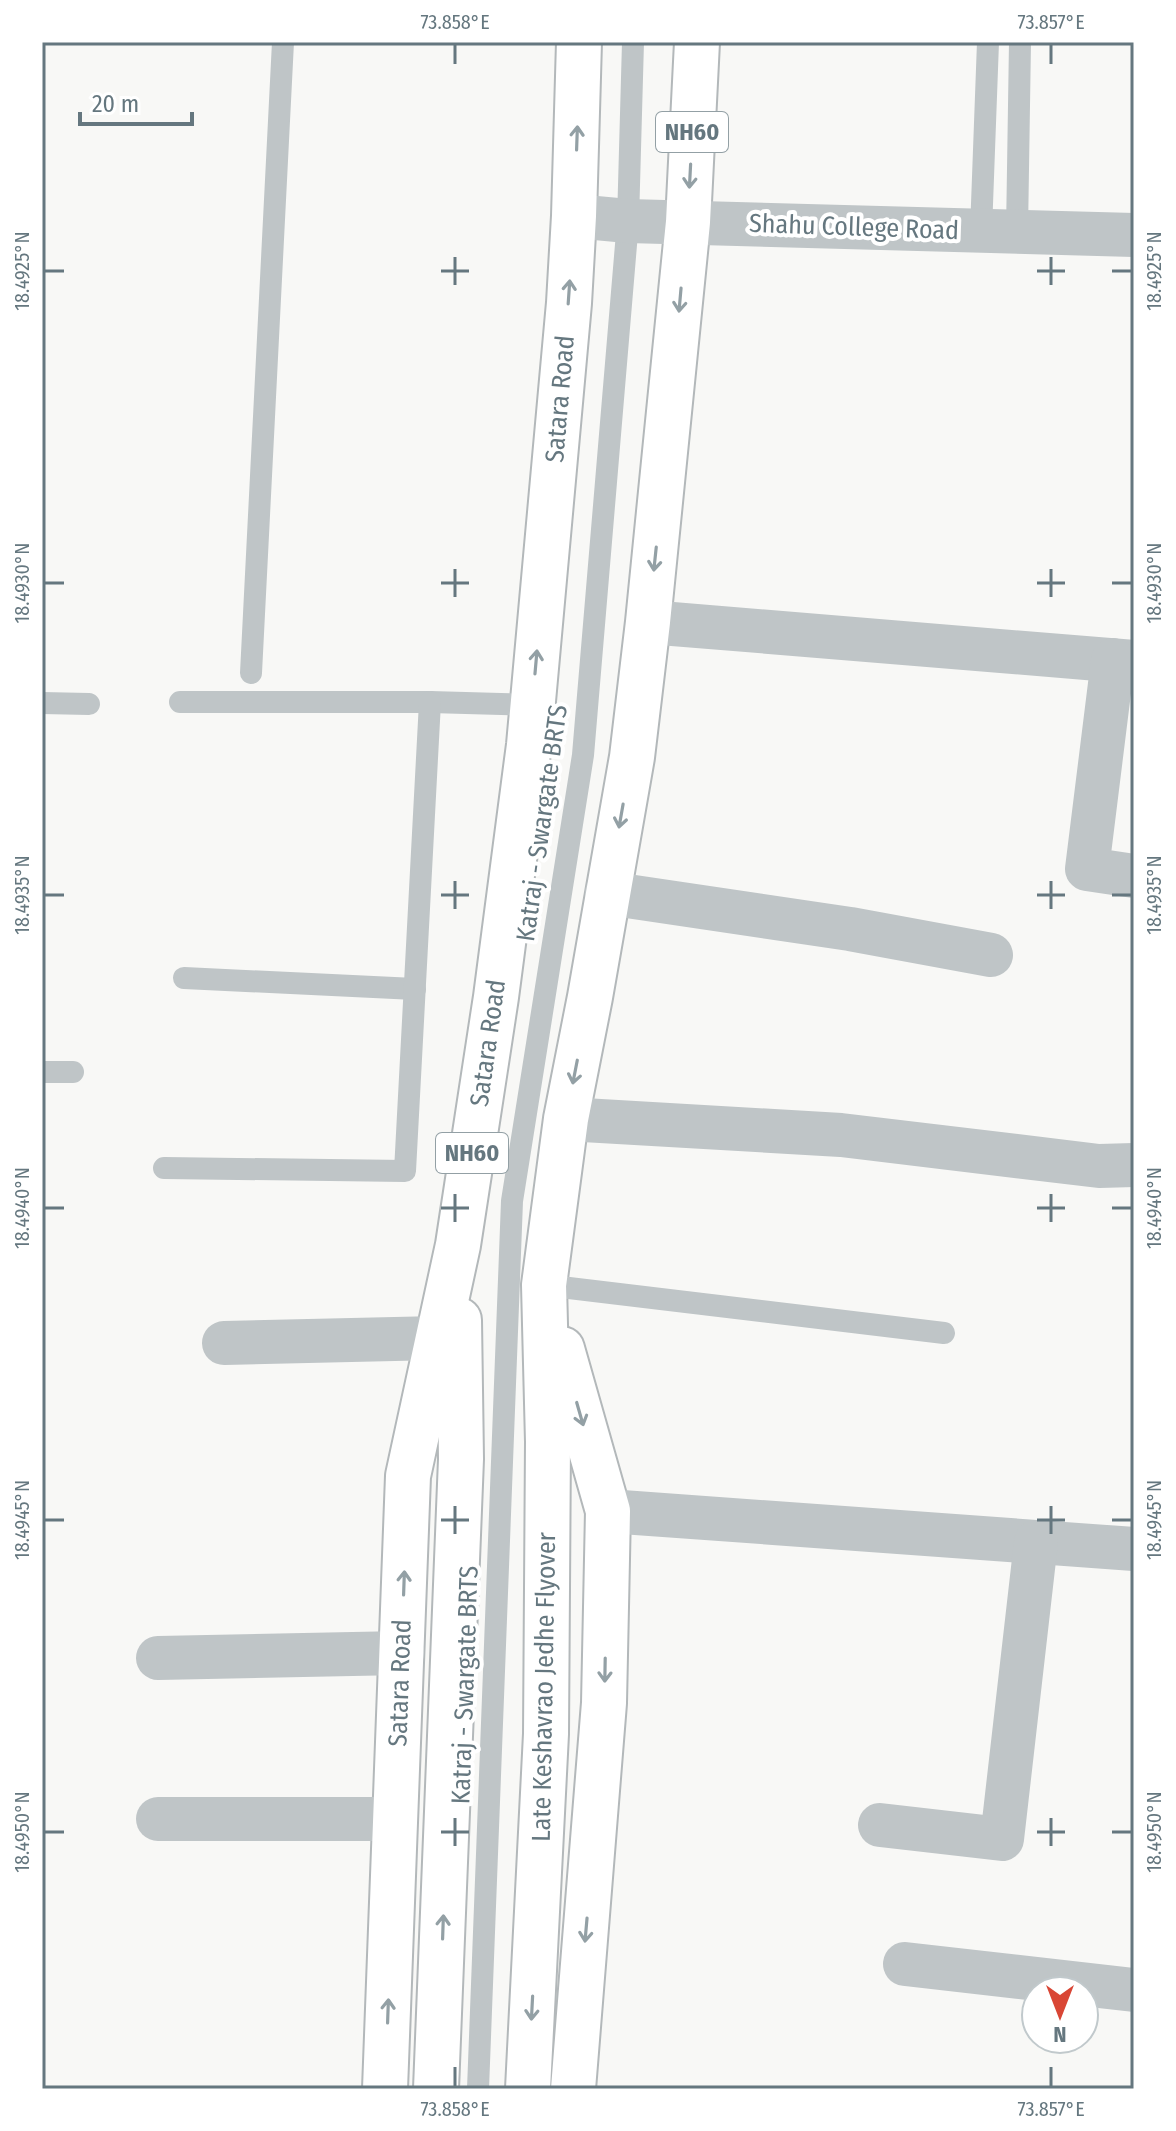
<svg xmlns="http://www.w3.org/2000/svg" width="1176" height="2131" font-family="'Fira Sans Condensed',sans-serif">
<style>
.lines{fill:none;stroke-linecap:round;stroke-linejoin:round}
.trunk-casing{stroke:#b3b8ba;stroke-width:48}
.service{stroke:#bfc5c7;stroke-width:22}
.minor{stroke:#bfc5c7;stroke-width:44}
.tertiary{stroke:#bfc5c7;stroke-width:44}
.trunk{stroke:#fff;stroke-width:44}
.oneway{stroke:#93a0a5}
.ticks{fill:none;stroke:#65777f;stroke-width:3}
.labels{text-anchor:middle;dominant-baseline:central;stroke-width:8;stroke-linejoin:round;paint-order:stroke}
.shield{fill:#fff;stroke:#93a0a5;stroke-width:2}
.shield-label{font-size:24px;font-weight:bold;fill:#65777f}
.street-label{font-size:26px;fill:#65777f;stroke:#fff}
.neatline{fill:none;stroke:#65777f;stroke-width:3}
.ticks-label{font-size:20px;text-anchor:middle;fill:#65777f}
</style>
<rect width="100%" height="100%" fill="#f8f8f6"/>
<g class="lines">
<g class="trunk-casing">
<g id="trunk">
<polyline points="562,1349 608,1511 604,1703 573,2089"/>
<polyline points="385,2089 408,1476 458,1245 496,997 529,745 569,303 574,216 579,42"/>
<polyline points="436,2089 461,1459 459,1320"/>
<polyline points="528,2089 546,1734 548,1442 544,1285 566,1119 590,997 632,757 648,622 688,222 697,42"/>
</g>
</g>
<g class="service">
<polyline points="981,231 988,42"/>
<polyline points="1017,232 1020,42"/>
<polyline points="251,673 283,42"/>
<polyline points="180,702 430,702 533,705"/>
<polyline points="42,703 89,704"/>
<polyline points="184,978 415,989"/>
<polyline points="42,1072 73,1072"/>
<polyline points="164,1168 405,1171 430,702"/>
<polyline points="544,1285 944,1333"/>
<polyline points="478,2089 512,1201 583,755 628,221 633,42"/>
</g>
<g class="minor">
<polyline points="648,622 1134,662"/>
<polyline points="1113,660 1087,869 1134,876"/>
<polyline points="607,893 850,929 991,955"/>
<polyline points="566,1119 841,1135 1099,1166 1134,1165"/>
<polyline points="224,1343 438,1338"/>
<polyline points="608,1511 1134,1549"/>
<polyline points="158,1658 402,1653"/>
<polyline points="158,1819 395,1819"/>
<polyline points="880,1825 1002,1839 1036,1542"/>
<polyline points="905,1964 1134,1990"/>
</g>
<polyline class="tertiary" points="574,216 628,221 1134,235"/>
<use href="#trunk" class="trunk"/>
</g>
<defs><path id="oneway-shaft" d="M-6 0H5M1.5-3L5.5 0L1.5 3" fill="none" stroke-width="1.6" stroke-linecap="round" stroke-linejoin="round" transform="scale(2)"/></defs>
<g class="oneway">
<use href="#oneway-shaft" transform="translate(577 138) rotate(-88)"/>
<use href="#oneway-shaft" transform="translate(690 176) rotate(93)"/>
<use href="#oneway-shaft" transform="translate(569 292) rotate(-86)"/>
<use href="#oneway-shaft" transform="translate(680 300) rotate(95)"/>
<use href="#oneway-shaft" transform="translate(655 559) rotate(96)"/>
<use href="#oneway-shaft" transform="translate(536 662) rotate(-85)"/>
<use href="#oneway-shaft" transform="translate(621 816) rotate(100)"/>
<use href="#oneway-shaft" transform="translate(575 1072) rotate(101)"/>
<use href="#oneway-shaft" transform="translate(580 1414) rotate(74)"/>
<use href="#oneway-shaft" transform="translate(404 1583) rotate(-88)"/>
<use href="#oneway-shaft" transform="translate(605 1670) rotate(91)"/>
<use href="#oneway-shaft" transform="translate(443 1927) rotate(-88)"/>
<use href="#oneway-shaft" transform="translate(586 1930) rotate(95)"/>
<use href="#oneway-shaft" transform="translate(532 2008) rotate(93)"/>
<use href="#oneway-shaft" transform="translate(388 2011) rotate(-88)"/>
</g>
<path class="ticks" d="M455,44V64M1051,44V64M455,257V285M1051,257V285M44,271H64M441,271H469M1037,271H1065M1112,271H1132M455,569V597M1051,569V597M44,583H64M441,583H469M1037,583H1065M1112,583H1132M455,881V909M1051,881V909M44,895H64M441,895H469M1037,895H1065M1112,895H1132M455,1194V1222M1051,1194V1222M44,1208H64M441,1208H469M1037,1208H1065M1112,1208H1132M455,1506V1534M1051,1506V1534M44,1520H64M441,1520H469M1037,1520H1065M1112,1520H1132M455,1818V1846M1051,1818V1846M44,1832H64M441,1832H469M1037,1832H1065M1112,1832H1132M455,2067V2087M1051,2067V2087"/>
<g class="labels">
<g class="shield">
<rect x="656" y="112" width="72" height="40" rx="6"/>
<rect x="436" y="1133" width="72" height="40" rx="6"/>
</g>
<g class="shield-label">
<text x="692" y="132">NH60</text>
<text x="472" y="1153">NH60</text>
</g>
<g class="street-label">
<text transform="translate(854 227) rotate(2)">Shahu College Road</text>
<text transform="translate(560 399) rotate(-85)">Satara Road</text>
<text transform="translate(542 823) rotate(-82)">Katraj - Swargate BRTS</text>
<text transform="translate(488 1043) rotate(-82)">Satara Road</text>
<text transform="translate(400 1683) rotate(-88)">Satara Road</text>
<text transform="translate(465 1685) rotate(-88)">Katraj - Swargate BRTS</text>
<text transform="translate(544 1687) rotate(-89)">Late Keshavrao Jedhe Flyover</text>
</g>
</g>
<rect width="1176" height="2131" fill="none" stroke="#ffffff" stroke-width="88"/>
<g transform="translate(1060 2015) rotate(180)"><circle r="38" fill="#ffffff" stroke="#c1c9cc" stroke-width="2"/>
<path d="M0-6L14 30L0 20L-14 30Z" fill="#d94635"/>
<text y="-12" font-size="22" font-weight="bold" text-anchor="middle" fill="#65777f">N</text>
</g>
<path d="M80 112v12h112v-12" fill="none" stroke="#65777f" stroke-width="4"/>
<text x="92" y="112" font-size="24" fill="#65777f" stroke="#ffffff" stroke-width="6" paint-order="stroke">20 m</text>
<rect x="44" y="44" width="1088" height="2043" class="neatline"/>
<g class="ticks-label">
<text x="455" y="29">73.858°E</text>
<text x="1051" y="29">73.857°E</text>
<text transform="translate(1154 271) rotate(-90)" y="7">18.4925°N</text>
<text transform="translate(22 271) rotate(-90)" y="7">18.4925°N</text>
<text transform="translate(1154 583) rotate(-90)" y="7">18.4930°N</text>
<text transform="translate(22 583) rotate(-90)" y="7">18.4930°N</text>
<text transform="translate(1154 895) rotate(-90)" y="7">18.4935°N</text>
<text transform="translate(22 895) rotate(-90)" y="7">18.4935°N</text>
<text transform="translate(1154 1208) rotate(-90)" y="7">18.4940°N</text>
<text transform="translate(22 1208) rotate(-90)" y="7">18.4940°N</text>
<text transform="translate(1154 1520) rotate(-90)" y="7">18.4945°N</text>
<text transform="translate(22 1520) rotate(-90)" y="7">18.4945°N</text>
<text transform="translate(22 1832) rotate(-90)" y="7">18.4950°N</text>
<text transform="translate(1154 1832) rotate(-90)" y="7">18.4950°N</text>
<text x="455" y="2116">73.858°E</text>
<text x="1051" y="2116">73.857°E</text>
</g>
</svg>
